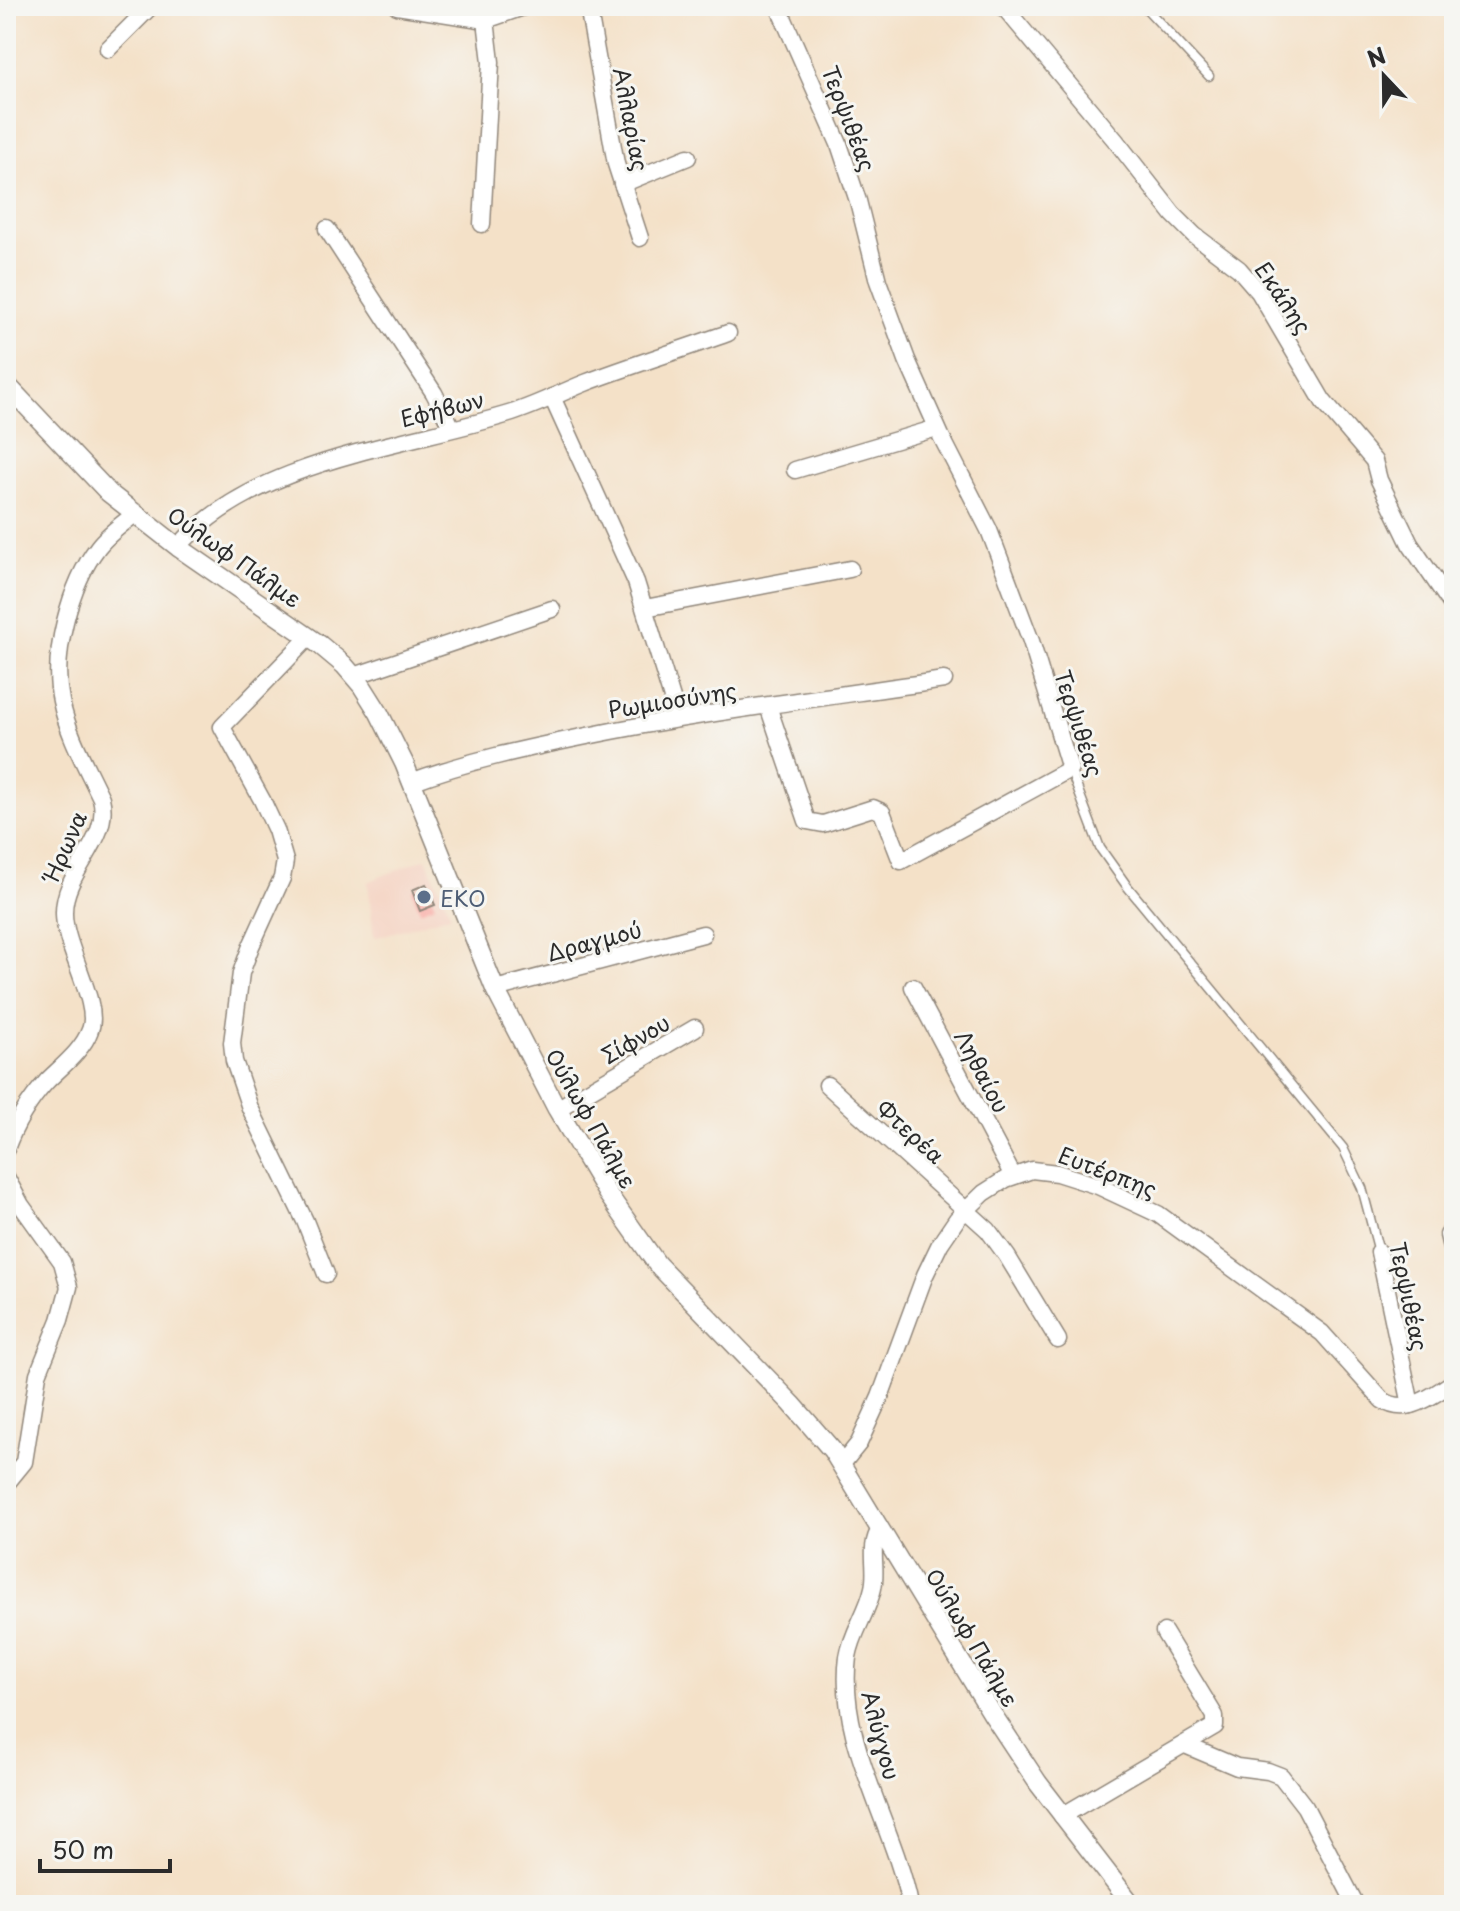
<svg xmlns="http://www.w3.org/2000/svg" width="1460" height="1911" font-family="'Playpen Sans',sans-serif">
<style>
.built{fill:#f5d3c2}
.building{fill:#f9a59e}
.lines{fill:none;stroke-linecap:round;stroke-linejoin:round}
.service-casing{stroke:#90867a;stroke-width:11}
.minor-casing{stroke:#90867a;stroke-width:19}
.tertiary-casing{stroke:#90867a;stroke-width:21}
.service{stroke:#fff;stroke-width:8}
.minor{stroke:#fff;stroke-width:16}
.tertiary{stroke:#fff;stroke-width:18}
.service-dot{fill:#5c6f8a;stroke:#f6f6f2;stroke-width:3}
.labels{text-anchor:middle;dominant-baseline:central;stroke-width:6;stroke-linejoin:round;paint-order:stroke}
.street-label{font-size:22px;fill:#2b2b2b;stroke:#f6f6f2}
.service-label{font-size:22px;fill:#4e5e75;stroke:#f6f6f2;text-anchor:start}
</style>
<rect width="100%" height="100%" fill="#f6f6f2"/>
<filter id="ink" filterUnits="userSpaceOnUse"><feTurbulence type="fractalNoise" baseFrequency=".0125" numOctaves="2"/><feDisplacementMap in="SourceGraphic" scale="16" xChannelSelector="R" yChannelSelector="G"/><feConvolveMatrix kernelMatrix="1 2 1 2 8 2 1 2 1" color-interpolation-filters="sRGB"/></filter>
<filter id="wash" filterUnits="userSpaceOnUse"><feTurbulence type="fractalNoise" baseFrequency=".006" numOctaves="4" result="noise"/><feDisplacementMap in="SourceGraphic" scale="32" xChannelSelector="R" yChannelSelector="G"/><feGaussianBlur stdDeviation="1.8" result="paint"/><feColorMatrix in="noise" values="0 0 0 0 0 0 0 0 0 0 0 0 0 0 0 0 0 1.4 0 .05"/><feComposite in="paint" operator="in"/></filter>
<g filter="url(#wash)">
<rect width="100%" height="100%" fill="#f4e1c8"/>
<polygon class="built" points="426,858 451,915 374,938 368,882"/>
<g id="blocks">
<polygon class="building" points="426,884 435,905 420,911 412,890"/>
</g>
</g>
<g filter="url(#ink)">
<use href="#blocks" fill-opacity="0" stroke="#90867a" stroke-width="2"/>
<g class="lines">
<g class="service-casing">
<g id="service">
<polyline points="1144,6 1209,76"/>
<polyline points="1070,769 1100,848 1127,886 1343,1148 1362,1188 1379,1252"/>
</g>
</g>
<g class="minor-casing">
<g id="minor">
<polyline points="397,6 486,20 526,6"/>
<polyline points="588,6 616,164 640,238"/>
<polyline points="1003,6 1116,141 1173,214 1194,235 1239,269 1259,292 1323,401 1374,461 1379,480 1410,544 1454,608"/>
<polyline points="108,49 151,6"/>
<polyline points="622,184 688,157"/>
<polyline points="482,224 491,62 486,20"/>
<polyline points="327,229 434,393 452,428"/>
<polyline points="552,397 636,582 678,718"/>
<polyline points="795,470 937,428"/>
<path d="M178,547C255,459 406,446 512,413C537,405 560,393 585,383C632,365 681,350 728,333"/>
<polyline points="645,608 850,569"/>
<polyline points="309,637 222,727 262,800 276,830 285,861 282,878 251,946 241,973 232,1043 234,1061 250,1108 305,1221 326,1274"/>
<polyline points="354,676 552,609"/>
<polyline points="768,706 807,821 823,824 873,808 882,812 901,861 1070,769 1031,641 989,530 941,436 907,360 878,281 858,201 839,144 778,6"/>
<path d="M411,782C467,761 524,749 582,737C702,712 823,698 944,680"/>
<polyline points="913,987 1013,1176"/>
<polyline points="495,989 703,934"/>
<polyline points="827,1085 988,1230 1007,1256 1058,1340"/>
<polyline points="557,1109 695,1028"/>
<path d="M6,1149C15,1124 29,1101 47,1081C62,1066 83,1050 90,1030C101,1004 63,946 64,912C64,870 112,840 101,798C86,766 68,735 61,701C51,655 70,584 98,547C108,534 122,524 135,514"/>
<polyline points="6,1177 21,1205 62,1262 69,1287 60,1320 38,1374 24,1462 6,1484"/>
<polyline points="1448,1235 1454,1260"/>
<polyline points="1379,1252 1411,1405"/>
<path d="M842,1464L859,1443L880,1397L925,1275L940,1244L957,1219L984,1193L1006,1179L1032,1170L1057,1173L1098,1186L1158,1214L1322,1333L1382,1400C1408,1417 1432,1395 1454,1382"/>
<path d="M880,1529C868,1548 878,1567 873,1588C868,1612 852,1632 848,1657C837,1741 894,1824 910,1905"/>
<polyline points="1185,1745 1237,1767 1268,1771 1281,1776 1305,1807 1356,1905"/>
<polyline points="1062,1816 1215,1726 1215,1716 1164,1632"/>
</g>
</g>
<g class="tertiary-casing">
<polyline id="tertiary" points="6,384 109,493 178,547 320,645 344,665 362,686 379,713 404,763 495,989 557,1109 607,1193 657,1264 792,1404 832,1450 993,1715 1038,1783 1132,1905"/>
</g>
<use href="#service" class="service"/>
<use href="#minor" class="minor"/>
<use href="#tertiary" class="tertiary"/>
</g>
</g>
<circle class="service-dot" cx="424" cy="897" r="8"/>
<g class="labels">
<g class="street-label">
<text transform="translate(850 118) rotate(69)">Τερψιθέας</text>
<text transform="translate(632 119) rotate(79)">Αλλαρίας</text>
<text transform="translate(1284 297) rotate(56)">Εκάλης</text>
<text transform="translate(442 408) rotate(-14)">Εφήβων</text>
<text transform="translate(235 556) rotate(35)">Ούλωφ Πάλμε</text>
<text transform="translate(672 699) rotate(-9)">Ρωμιοσύνης</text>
<text transform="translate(1080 723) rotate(72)">Τερψιθέας</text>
<text transform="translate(64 846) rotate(-66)">Ήρωνα</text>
<text transform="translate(594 940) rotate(-15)">Δραγμού</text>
<text transform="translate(635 1038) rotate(-30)">Σίφνου</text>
<text transform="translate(983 1071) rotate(62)">Ληθαίου</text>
<text transform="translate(592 1118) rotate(60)">Ούλωφ Πάλμε</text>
<text transform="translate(911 1131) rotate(42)">Φτερέα</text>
<text transform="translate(1108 1171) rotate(21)">Ευτέρπης</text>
<text transform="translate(1410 1296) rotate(78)">Τερψιθέας</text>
<text transform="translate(973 1637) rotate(59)">Ούλωφ Πάλμε</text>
<text transform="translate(882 1735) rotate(75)">Αλύγγου</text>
</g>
<g class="service-label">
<text x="440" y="897">EKO</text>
</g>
</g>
<rect width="1460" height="1911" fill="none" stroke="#f6f6f2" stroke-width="32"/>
<g transform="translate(1384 76) rotate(338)" stroke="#f6f6f2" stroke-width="6" paint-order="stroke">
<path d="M0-6L14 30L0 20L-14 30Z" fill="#2b2b2b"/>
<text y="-12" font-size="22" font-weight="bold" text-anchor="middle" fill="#2b2b2b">N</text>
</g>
<path d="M40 1859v12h130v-12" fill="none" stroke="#2b2b2b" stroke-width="4"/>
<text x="52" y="1859" font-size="24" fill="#2b2b2b" stroke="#f6f6f2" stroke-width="6" paint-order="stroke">50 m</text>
</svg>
